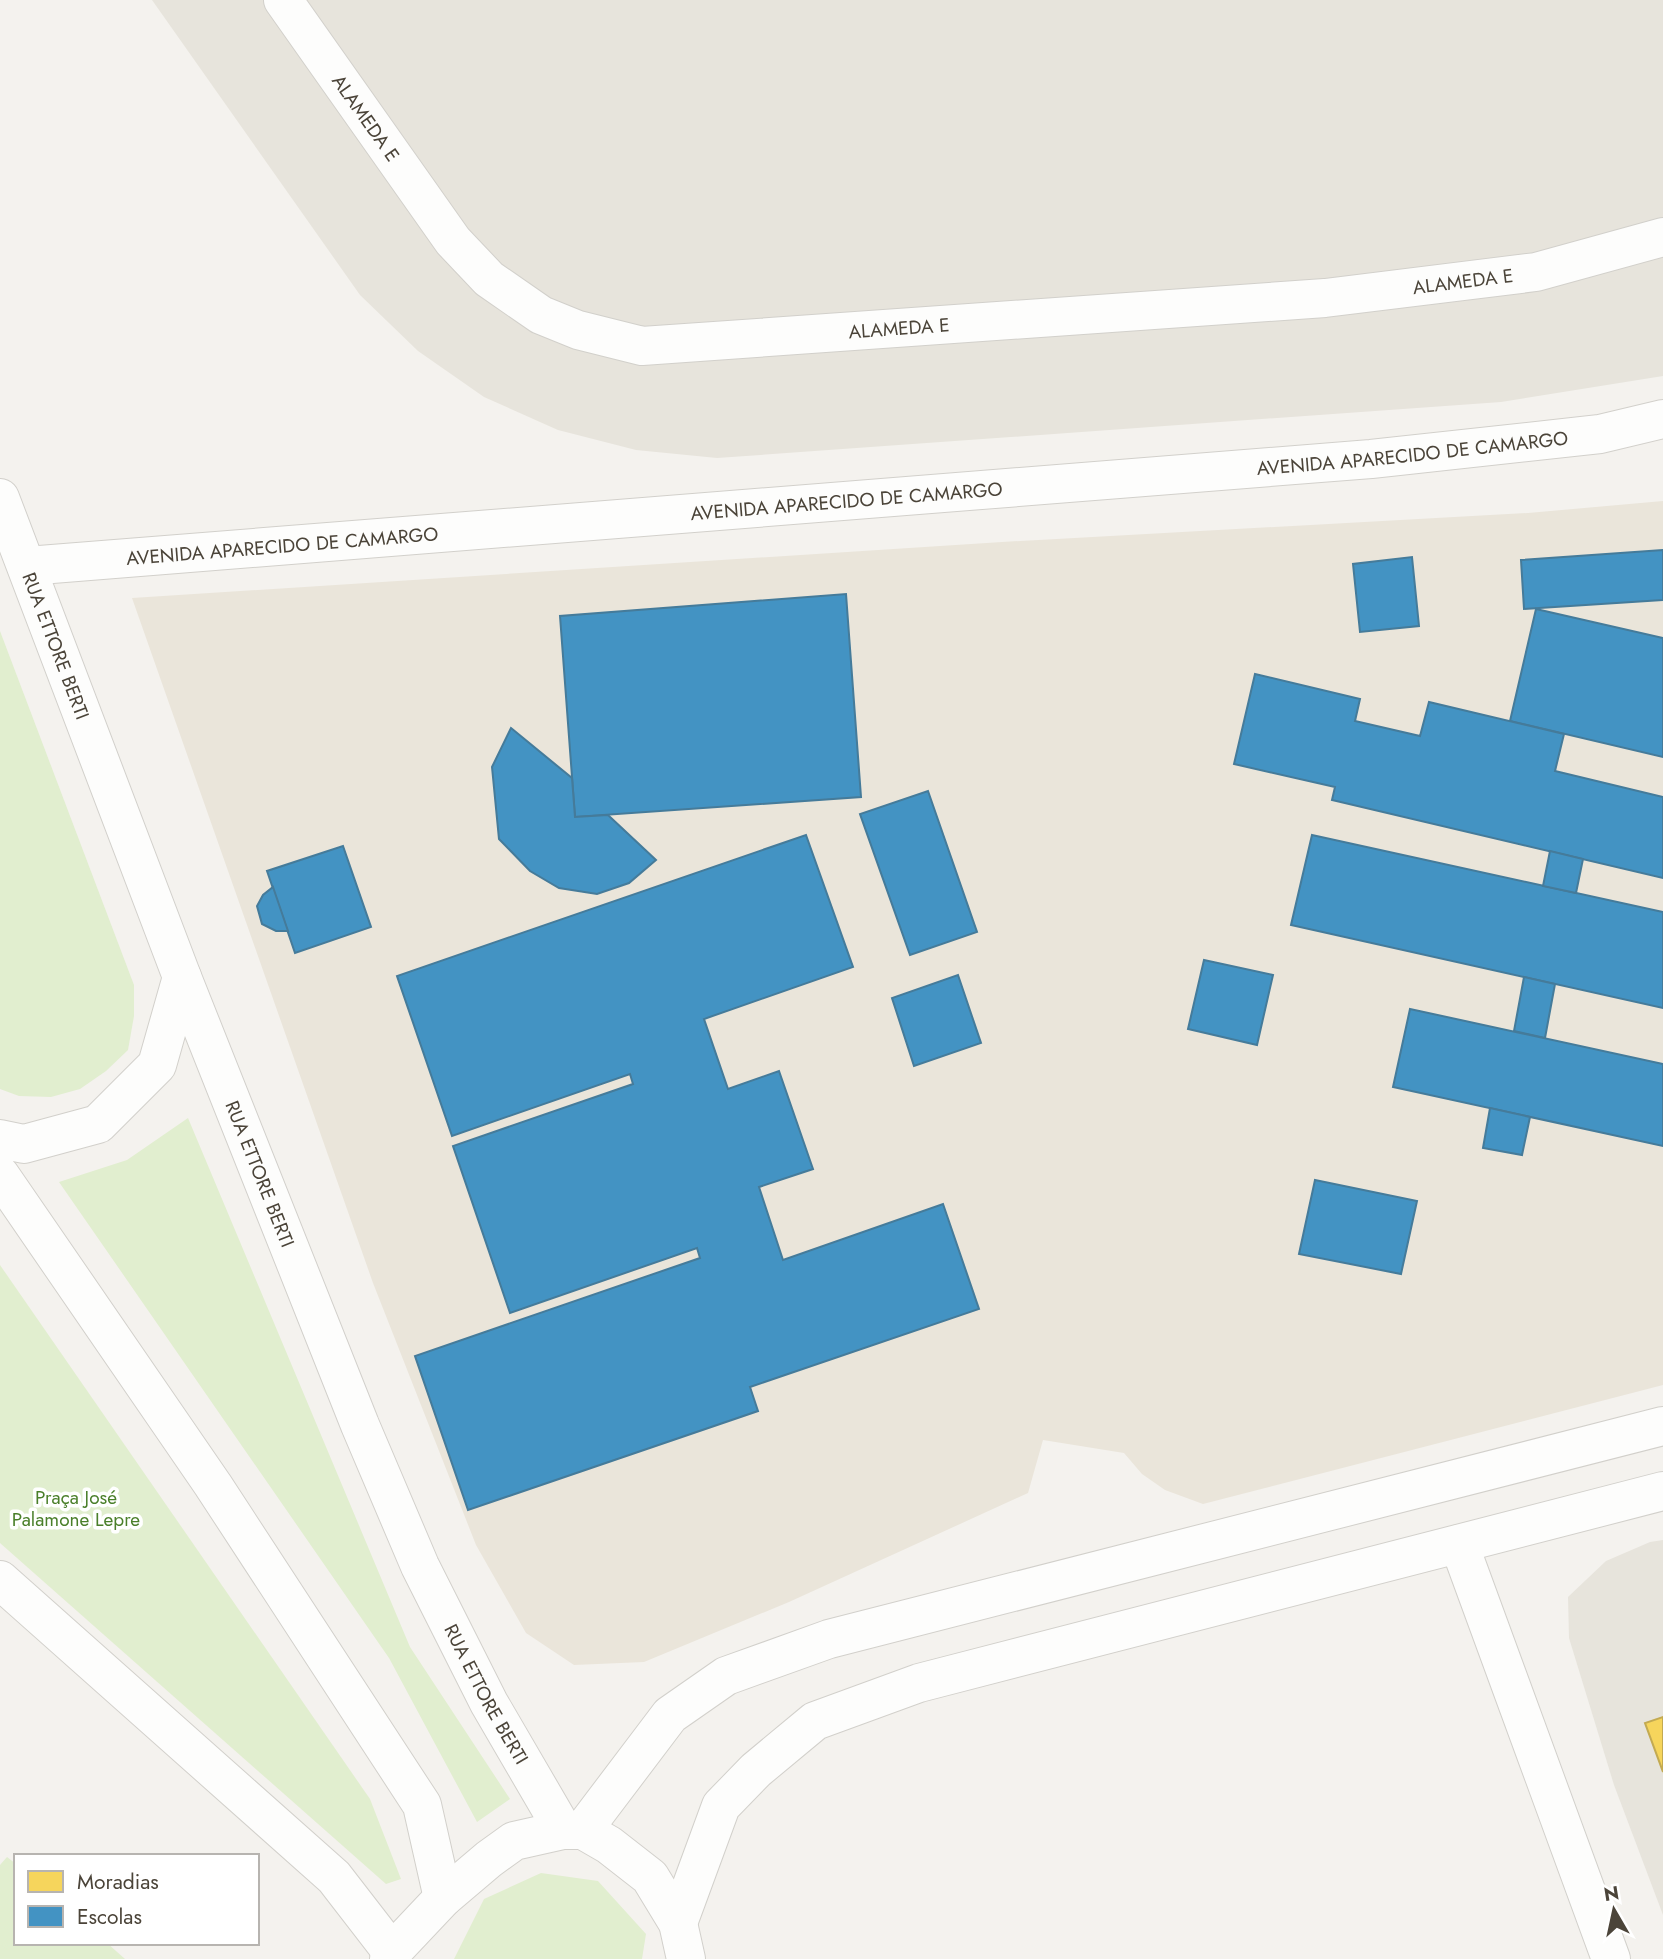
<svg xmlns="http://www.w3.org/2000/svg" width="1663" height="1959" font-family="Jost,sans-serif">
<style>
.residential{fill:#e7e4dc}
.education{fill:#eae5da}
.green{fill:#e1eecf}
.homes{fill:#f6d55c;stroke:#c3aa52;stroke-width:2}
.schools{fill:#4393c3;stroke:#457b9a;stroke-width:2}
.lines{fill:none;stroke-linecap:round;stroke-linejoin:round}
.minor-casing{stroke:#d2d0cb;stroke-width:40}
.minor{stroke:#fdfdfc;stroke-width:38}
.labels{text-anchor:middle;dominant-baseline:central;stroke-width:7;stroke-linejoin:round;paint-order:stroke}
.street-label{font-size:19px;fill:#4b4439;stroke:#fff}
.park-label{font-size:19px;fill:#4a7f2a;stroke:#fff}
</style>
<rect width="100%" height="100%" fill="#f4f2ee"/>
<g class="residential">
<polygon points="152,0 1663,0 1663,376 1501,402 717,458 636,450 558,430 484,397 418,351 360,295"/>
<polygon points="1663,1540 1663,1915 1614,1785 1569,1638 1568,1597 1606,1561 1650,1542"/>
</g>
<polygon class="education" points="1663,501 1663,1385 1203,1504 1165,1490 1142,1474 1124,1453 1043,1440 1028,1493 789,1602 644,1662 574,1665 526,1633 476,1545 373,1283 132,598 1002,542 1528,513"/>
<g class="green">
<polygon points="0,631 134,985 134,1016 128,1050 106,1071 80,1089 51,1097 19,1096 0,1089"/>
<polygon points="188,1118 410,1647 510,1799 477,1822 389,1658 59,1182 127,1160"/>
<polygon points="0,1265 370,1799 401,1879 386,1884 0,1543"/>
<polygon points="7,1857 16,1864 16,1943 107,1943 125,1959 0,1959 0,1865"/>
<polygon points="541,1873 598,1881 646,1934 642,1959 454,1959 484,1899"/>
</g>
<polygon class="homes" points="1663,1717 1663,1772 1645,1723"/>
<g class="schools">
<polygon points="1663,550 1663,600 1524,609 1521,560"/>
<polygon points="1412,557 1419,626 1360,632 1353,564"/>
<polygon points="846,594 861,797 575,817 560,616"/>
<polygon points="1536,609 1663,638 1663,757 1510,721"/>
<polygon points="1255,674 1360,699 1355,721 1420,736 1429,702 1564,734 1555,771 1663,797 1663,878 1332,800 1335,787 1234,764"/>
<polygon points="511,728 572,778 575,817 608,815 656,860 629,883 597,894 559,888 530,871 499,839 492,767"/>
<polygon points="928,791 977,932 910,955 860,814"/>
<polygon points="806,835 853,967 704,1019 728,1089 779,1071 813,1169 759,1187 783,1260 943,1204 979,1309 750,1387 758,1411 468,1510 415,1356 700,1258 697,1248 510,1313 453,1146 633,1084 630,1074 452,1136 397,976"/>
<polygon points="1312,835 1663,912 1663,1008 1291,925"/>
<polygon points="343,846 371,927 295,953 267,871"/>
<polygon points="1550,851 1583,859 1576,893 1543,886"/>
<polygon points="273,887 288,931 276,931 262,924 257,906 263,895"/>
<polygon points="1204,960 1273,975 1257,1045 1188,1029"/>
<polygon points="958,975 981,1043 914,1066 892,998"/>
<polygon points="1524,977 1555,984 1545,1038 1514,1031"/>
<polygon points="1410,1009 1663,1064 1663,1146 1393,1087"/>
<polygon points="1490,1108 1530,1117 1522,1155 1483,1148"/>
<polygon points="1315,1180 1417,1201 1401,1274 1299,1254"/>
</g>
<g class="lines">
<g class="minor-casing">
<g id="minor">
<path id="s1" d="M283,0L453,241L489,279L541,315L578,330L642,346L1325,298L1536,272L1663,237"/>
<path id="s2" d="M0,498L182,977L360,1425L420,1566L489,1703L563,1830"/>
<path id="s3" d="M27,566L1371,459L1600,434L1663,419"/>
<polyline points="0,1139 24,1144 98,1124 157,1065 182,977"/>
<polyline points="0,1175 213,1485 422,1805 443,1898"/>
<polyline points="1459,1544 1611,1959"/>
<polyline points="0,1580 334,1877 392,1952"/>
<polyline points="583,1830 670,1715 726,1676 829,1639 1663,1426"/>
<polyline points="678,1923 721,1806 756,1770 815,1721 919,1683 1663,1491"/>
<polyline points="389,1959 392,1952 443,1898 489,1859 514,1841 563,1830 583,1830 609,1845 650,1877 678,1923 686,1959"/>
</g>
</g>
<use href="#minor" class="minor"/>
</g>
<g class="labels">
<g class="street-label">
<text stroke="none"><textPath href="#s1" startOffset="144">ALAMEDA E</textPath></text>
<text stroke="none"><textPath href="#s1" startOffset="1340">ALAMEDA E</textPath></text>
<text stroke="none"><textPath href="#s1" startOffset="774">ALAMEDA E</textPath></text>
<text stroke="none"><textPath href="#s3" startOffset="1390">AVENIDA APARECIDO DE CAMARGO</textPath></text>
<text stroke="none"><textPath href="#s3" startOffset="822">AVENIDA APARECIDO DE CAMARGO</textPath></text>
<text stroke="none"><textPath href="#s3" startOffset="256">AVENIDA APARECIDO DE CAMARGO</textPath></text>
<text stroke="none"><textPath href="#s2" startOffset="158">RUA ETTORE BERTI</textPath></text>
<text stroke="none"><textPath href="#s2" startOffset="724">RUA ETTORE BERTI</textPath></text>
<text stroke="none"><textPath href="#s2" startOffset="1292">RUA ETTORE BERTI</textPath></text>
</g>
<g class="park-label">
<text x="76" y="1497">Praça José<tspan x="76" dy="22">Palamone Lepre</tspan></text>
</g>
</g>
<rect x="14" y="1854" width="245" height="91" fill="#ffffff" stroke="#b7b4b0" stroke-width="2"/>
<rect x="28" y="1871" width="35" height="21" fill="#f6d55c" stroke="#b7b4b0" stroke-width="2"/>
<text x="77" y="1889" font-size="21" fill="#4b4439">Moradias</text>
<rect x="28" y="1906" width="35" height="21" fill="#4393c3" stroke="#b7b4b0" stroke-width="2"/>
<text x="77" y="1924" font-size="21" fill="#4b4439">Escolas</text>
<g transform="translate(1614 1910) rotate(351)" stroke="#ffffff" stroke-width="5" paint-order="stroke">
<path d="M0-5L12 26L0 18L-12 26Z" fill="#4b4439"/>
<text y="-10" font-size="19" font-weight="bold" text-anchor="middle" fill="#4b4439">N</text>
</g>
</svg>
